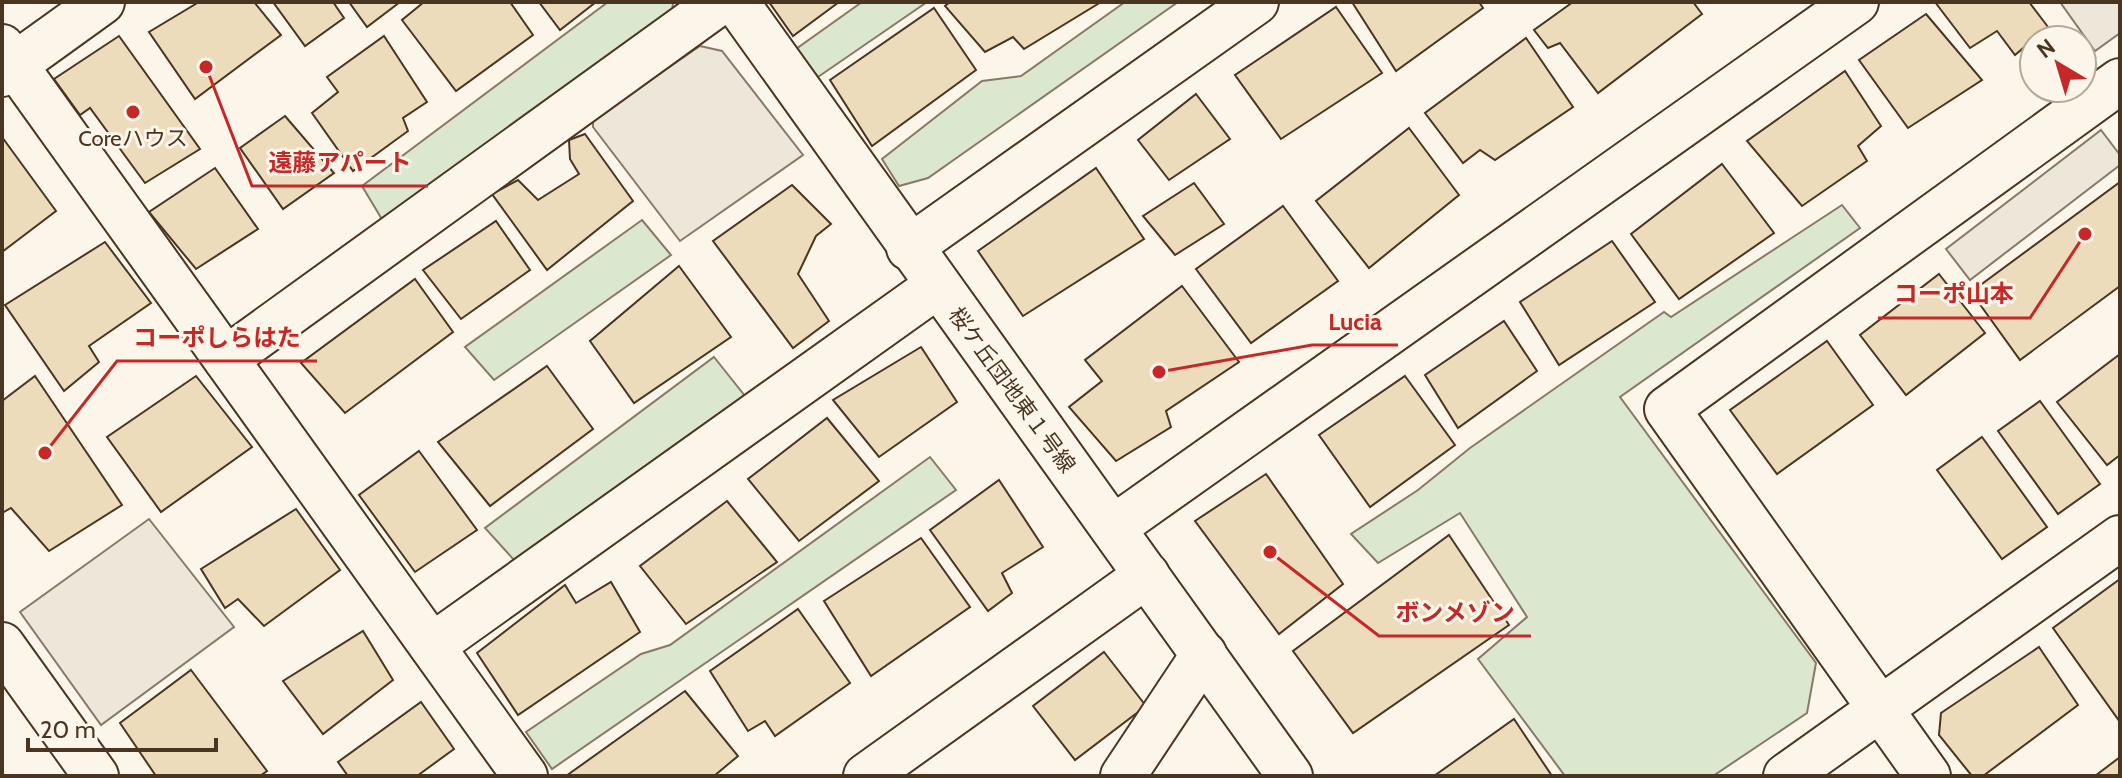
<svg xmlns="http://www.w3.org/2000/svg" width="2122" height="778" font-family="Cabin,'Noto Sans JP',sans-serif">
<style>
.green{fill:#dce7d0;stroke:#887966;stroke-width:2}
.parking{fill:#ede7d9;stroke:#887966;stroke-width:2}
.building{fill:#ecdcbc;stroke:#4a3520;stroke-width:2}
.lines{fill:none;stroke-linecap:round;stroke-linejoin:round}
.minor-casing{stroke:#4a3520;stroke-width:48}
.tertiary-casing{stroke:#4a3520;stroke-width:48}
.minor{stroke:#fbf6e9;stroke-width:44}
.tertiary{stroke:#fbf6e9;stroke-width:44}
.poi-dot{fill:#c62828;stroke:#fbf6e9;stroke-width:3}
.labels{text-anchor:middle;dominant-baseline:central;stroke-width:6;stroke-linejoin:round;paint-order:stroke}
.poi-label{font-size:22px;fill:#4a3520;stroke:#fbf6e9}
.street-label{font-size:22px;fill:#4a3520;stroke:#fbf6e9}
.leader{fill:none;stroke:#c62828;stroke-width:3}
.callout-dot{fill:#c62828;stroke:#fbf6e9;stroke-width:3}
.callout-label{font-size:24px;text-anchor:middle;font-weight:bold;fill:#c62828;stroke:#fbf6e9;stroke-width:6;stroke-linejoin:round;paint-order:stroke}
</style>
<rect width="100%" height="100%" fill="#fbf6e9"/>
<g class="green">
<polygon points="608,2 673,2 672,14 386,226 362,186"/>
<polygon points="862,2 927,2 818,77 796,49"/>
<polygon points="1125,2 1178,2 928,178 899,186 882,159 982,81 1021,76"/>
<polygon points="1842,205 1860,228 1620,397 1816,663 1807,713 1713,776 1565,776 1478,659 1527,617 1460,513 1378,563 1351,534 1418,490 1470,448 1664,312 1671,317"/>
<polygon points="642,220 671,255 494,380 465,347"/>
<polygon points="714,357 745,396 514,560 485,528"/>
<polygon points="930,457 956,490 552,769 526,732 641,654 670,645"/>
</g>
<g class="parking">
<polygon points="2060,2 2120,2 2120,33 2095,51"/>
<polygon points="700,46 722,51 803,155 680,241 593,127 593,119"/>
<polygon points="2101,130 2120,155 2120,165 1970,280 1946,249"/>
<polygon points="149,519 234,627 101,725 20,612"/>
</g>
<g class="building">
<polygon points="199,2 254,2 281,35 195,99 149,32"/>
<polygon points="273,2 333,2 344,18 305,46"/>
<polygon points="349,2 400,2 367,27"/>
<polygon points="424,2 510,2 533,35 456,91 402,20"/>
<polygon points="539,2 596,2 560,30"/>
<polygon points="769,2 839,2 793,36"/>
<polygon points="950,2 1101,2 1024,49 1013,37 985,52 945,6"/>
<polygon points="1352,2 1479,2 1483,8 1396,71"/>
<polygon points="1573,2 1693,2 1702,14 1598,93 1560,43 1548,48 1534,30"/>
<polygon points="1935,2 2029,2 2048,27 2015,55 1997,31 1970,48"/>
<polygon points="1336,7 1382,73 1281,139 1235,75"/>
<polygon points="934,8 976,70 872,146 830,80"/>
<polygon points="1926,14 1982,80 1908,128 1859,60"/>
<polygon points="119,36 200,149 145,183 90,108 80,115 54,79"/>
<polygon points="384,36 427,102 403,118 408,131 353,171 312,113 338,92 327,77"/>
<polygon points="1526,38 1573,107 1495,160 1480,150 1463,163 1425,113"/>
<polygon points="1845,71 1881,126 1858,146 1867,161 1802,206 1747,141"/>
<polygon points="1196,94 1230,139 1169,180 1138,140"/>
<polygon points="285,116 334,173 283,209 240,148"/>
<polygon points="1409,128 1459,195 1369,268 1316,201"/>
<polygon points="585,134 633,201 547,270 492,194 518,180 538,200 579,174 570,159 569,140"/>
<polygon points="2,137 56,211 2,252"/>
<polygon points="1722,164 1774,233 1679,299 1631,234"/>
<polygon points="215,168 258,229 196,269 149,212"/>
<polygon points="1096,168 1144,239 1023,316 978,251"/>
<polygon points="2120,182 2120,286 2020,360 1971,292"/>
<polygon points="1194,183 1224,224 1175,255 1143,216"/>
<polygon points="792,185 831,224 816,236 798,274 829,321 793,348 713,241"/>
<polygon points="1283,206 1338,281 1251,343 1196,269"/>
<polygon points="496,221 530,270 461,319 423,270"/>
<polygon points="1612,241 1655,302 1559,365 1520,302"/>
<polygon points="105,242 151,303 89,346 99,362 64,391 5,305"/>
<polygon points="679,266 731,337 634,403 590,341"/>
<polygon points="1939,274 1985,333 1906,395 1860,335"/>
<polygon points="415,279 453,332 345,413 301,363"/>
<polygon points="1182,286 1239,362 1166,411 1171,427 1116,461 1069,407 1102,381 1085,360"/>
<polygon points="1504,321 1537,371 1458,428 1425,375"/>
<polygon points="1827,341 1873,405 1777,474 1730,410"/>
<polygon points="921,347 957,402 879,457 833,400"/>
<polygon points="2120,354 2120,455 2107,465 2057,402"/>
<polygon points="547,366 593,429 490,506 438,442"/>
<polygon points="35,376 122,505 49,551 11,508 2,513 2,401"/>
<polygon points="196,376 252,447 161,512 107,437"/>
<polygon points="1405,376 1455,445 1370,507 1319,435"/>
<polygon points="2040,401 2100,484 2058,514 1998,431"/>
<polygon points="827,418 879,481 799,541 748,479"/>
<polygon points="1982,437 2047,527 2002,559 1937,470"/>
<polygon points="419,451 477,530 415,572 359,495"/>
<polygon points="1266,474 1343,584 1279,634 1195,521"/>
<polygon points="999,480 1043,547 1002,573 1012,593 988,611 930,530"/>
<polygon points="727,501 777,562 686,624 640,566"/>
<polygon points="296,509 340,570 264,626 238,599 225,608 201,569"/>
<polygon points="1449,535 1509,625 1353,733 1293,651"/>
<polygon points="921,538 970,607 871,676 824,601"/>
<polygon points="2120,579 2120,722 2053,628"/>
<polygon points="611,582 640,632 518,715 477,653 565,585 576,603"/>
<polygon points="798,609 850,683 775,736 765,721 748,731 710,671"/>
<polygon points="363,631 393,680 323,734 283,681"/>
<polygon points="2039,647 2078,705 1983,776 1972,776 1939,735 1941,713"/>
<polygon points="1104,652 1146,706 1075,760 1033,706"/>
<polygon points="191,670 267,771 260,776 156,776 120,723"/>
<polygon points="685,691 738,756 714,776 566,776"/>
<polygon points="421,702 454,749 417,776 348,776 338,762"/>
<polygon points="1514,719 1552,776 1434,776"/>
<polygon points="2120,757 2120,776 2095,776"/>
</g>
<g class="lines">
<g class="minor-casing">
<g id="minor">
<polyline points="736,2 1290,776"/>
<polyline points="2,47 525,776"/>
<polyline points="2,74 102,2"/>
<polyline points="909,248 1256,2"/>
<polyline points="226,359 720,2"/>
<polyline points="1113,528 1856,2"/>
<polyline points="432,646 937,286"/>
<polyline points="866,776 1147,575"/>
<polyline points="1123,776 1204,654"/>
<polyline points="1786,776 2120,538"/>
<polyline points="1928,776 1667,409 2120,81"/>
</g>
</g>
<g class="tertiary-casing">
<polyline id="tertiary" points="2,645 96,776"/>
</g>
<use href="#minor" class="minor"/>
<use href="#tertiary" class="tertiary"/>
</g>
<circle class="poi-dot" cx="133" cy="112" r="8"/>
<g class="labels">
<g class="poi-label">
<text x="133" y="138">Coreハウス</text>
</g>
<g class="street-label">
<text transform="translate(1012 390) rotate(54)">桜ケ丘団地東１号線</text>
</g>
</g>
<path class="leader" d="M206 67L252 186H428M2085 234L2030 318H1878M1159 372L1312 345H1398M45 453L117 361H317M1270 552L1379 636H1531"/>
<g class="callout-dot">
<circle cx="206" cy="67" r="8"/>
<circle cx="2085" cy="234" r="8"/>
<circle cx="1159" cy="372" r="8"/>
<circle cx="45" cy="453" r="8"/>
<circle cx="1270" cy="552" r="8"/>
</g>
<g class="callout-label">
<text x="340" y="171">遠藤アパート</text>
<text x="1954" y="302">コーポ山本</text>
<text x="1355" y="330">Lucia</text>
<text x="217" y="346">コーポしらはた</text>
<text x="1455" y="621">ボンメゾン</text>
</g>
<rect width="2122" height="778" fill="none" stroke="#4a3520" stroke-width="8"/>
<g transform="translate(2058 64) rotate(322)"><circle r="38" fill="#fbf6e9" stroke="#b4a999" stroke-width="2"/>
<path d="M0-6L14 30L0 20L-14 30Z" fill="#c62828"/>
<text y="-12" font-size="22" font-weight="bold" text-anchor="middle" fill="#4a3520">N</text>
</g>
<path d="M28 738v12h188v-12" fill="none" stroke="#4a3520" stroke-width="4"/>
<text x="40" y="738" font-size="24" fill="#4a3520" stroke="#fbf6e9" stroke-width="6" paint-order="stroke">20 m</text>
</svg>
